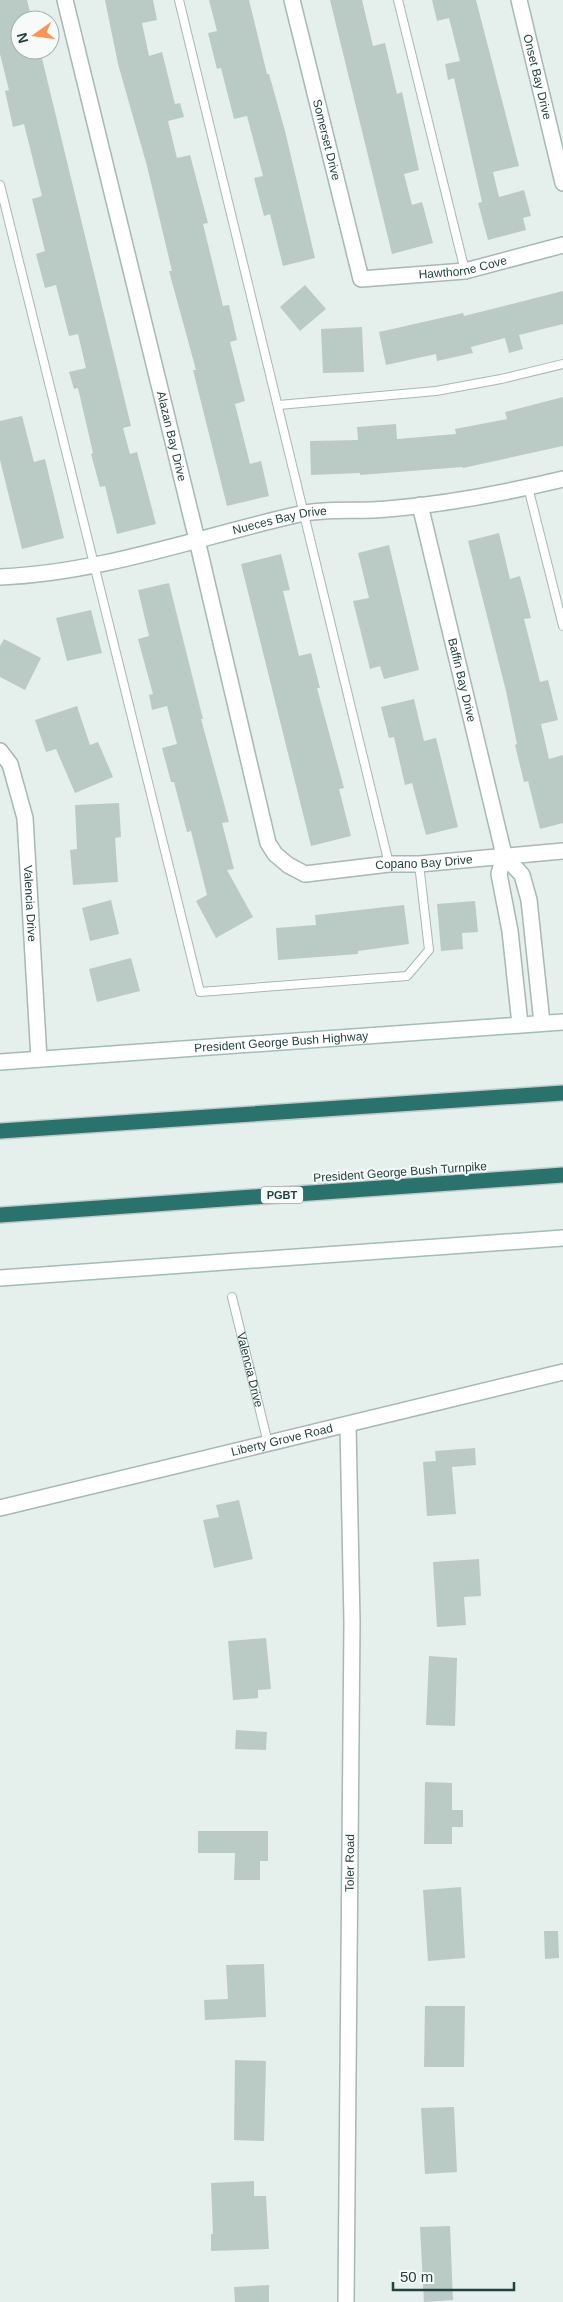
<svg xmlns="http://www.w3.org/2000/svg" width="563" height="2302" font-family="Arial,sans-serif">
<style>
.building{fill:#bacbc6}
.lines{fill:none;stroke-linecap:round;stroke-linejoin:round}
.service-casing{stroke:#a7b8b5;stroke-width:10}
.minor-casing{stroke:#a7b8b5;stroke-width:18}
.secondary-casing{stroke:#a2bcb7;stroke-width:18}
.motorway-casing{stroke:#c1cac9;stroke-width:18}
.service{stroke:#fff;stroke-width:8}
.minor{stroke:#fff;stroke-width:15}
.secondary{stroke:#fff;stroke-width:15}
.motorway{stroke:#2a736d;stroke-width:15}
.labels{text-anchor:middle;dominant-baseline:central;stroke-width:4;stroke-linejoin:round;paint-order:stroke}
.shield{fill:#f6fbf9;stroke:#627a77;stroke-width:1}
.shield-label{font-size:11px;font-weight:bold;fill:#22433f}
.street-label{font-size:12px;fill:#22433f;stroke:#f6fbf9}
</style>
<rect width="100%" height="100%" fill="#e5efec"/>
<g class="building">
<polygon points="0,0 27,0 32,20 20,20 20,50 40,50 131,426 123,428 130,454 137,452 156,524 117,534 105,486 100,487 91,454 93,453 78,388 74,389 69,372 86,368 78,334 69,336 56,285 45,288 36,254 45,251 32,199 42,196 24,124 13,127 5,91 9,90 0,54"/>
<polygon points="105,0 153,0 157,20 142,23 149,56 162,52 175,104 180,103 184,117 168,121 177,158 190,155 208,223 203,224 223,306 229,305 237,340 230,342 245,401 235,404 250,464 261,461 269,496 227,506 193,370 196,370 169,271 172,271 147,166 118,64"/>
<polygon points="209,0 249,0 267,74 269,74 285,131 315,258 283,266 270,214 264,216 254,178 263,176 247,116 234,119 221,68 217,69 208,33 217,31"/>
<polygon points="330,0 362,0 373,46 385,43 397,94 402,92 419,170 404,174 412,205 422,202 433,243 392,254"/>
<polygon points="432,0 476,0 519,166 493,172 499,197 524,190 531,216 523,218 526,230 488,240 478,203 482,202 454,78 448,80 445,64 460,61 449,18 437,21"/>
<polygon points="305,285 326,309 300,331 280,307"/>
<polygon points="563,291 563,324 519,335 523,349 509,353 505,338 471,347 473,353 437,361 436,354 386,365 379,332 463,313 464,316"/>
<polygon points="362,327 364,372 323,373 321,329"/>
<polygon points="563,397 563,446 463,468 462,467 360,475 360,473 311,475 310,441 358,440 357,427 396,424 397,439 456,434 455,429 507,419 505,412"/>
<polygon points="22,416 34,462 45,459 64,538 22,549 0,460 0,421"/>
<polygon points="499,533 510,579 520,576 531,618 524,619 540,682 548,680 558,720 541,724 549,759 563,755 563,823 540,829 528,781 524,782 515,745 517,744 506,691 468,541"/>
<polygon points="389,545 419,670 384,679 380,666 370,669 353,601 369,598 358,553"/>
<polygon points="281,554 290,590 283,591 299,656 311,653 320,688 317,688 344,788 339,789 351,836 311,846 241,564"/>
<polygon points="169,583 203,719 201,719 229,822 222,823 234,869 227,870 253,917 216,938 196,901 207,895 191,831 187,832 174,782 171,782 162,748 177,744 167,706 152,710 149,695 153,694 138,639 149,636 138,590"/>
<polygon points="91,610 102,653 67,661 56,618"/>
<polygon points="4,639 41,658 25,690 0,677 0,646"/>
<polygon points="414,699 424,741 436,738 458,827 426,835 412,783 405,785 394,737 389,738 381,707"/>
<polygon points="77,706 90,745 98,742 113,777 75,793 56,749 46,752 35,720"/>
<polygon points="119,803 121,837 115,838 118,882 73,885 70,850 77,849 75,805"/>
<polygon points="111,900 119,934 90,941 82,908"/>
<polygon points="475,901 478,932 462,933 463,949 441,951 437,904"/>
<polygon points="404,905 409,944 358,951 358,954 278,960 276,928 316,925 315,915"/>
<polygon points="131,958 140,991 97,1002 89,969"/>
<polygon points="475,1448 476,1465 452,1467 456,1514 427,1516 423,1462 436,1461 435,1451"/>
<polygon points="239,1500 253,1559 214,1568 203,1520 219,1517 216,1505"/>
<polygon points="479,1559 481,1596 464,1597 466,1625 437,1627 433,1562"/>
<polygon points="266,1638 271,1689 258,1690 258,1698 233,1700 228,1641"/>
<polygon points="429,1656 457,1658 455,1726 426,1725"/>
<polygon points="236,1730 267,1732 266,1750 235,1749"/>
<polygon points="425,1782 452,1783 452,1810 463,1810 463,1827 452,1827 452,1844 424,1844"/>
<polygon points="198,1831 268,1831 268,1861 260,1861 260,1880 234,1880 235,1853 198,1853"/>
<polygon points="461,1887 465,1958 428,1961 423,1890"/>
<polygon points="544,1931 558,1931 559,1958 545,1959"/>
<polygon points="264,1964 266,2017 205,2020 204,2000 228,1999 226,1965"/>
<polygon points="425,2006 465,2006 464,2067 424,2067"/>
<polygon points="235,2060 266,2061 264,2141 234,2140"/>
<polygon points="454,2107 457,2172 425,2174 421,2108"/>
<polygon points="254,2181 254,2196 266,2196 269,2249 211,2251 211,2234 213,2234 211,2183"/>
<polygon points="450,2226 453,2300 424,2302 420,2227"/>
<polygon points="269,2285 269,2302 235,2302 234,2287"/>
</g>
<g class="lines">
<g class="service-casing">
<g id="service">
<path d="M179,0C250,288 318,576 389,864"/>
<polyline points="398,0 465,271"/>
<polyline points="0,185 200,992 407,976 429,950 419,864"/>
<polyline points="279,405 436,391 501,379 563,364"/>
<polyline points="528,487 563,626"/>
<path id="s1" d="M232,1297L268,1443"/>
</g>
</g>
<g class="minor-casing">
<g id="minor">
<path id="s2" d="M65,0L197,540L268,843L275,854L288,865L305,874L389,864H419L563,851"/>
<path id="s3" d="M292,0L361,279L465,271L563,245"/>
<path id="s4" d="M519,0L563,183"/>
<path id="s5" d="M420,505L504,855L522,875L529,900L542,1023"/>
<path id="s6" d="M0,577C102,573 201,536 300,514C328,508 359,512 387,509C447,504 505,493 563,479"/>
<path id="s7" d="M0,751L10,764L25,818L39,1059"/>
<polyline points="504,855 499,874 510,931 520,1024"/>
<path id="s8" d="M0,1508L563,1372"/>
<path id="s9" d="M346,2302L352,1622L348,1425"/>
</g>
</g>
<g class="secondary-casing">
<g id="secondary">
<path id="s10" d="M0,1062L563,1022"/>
<polyline points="0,1278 563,1238"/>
</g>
</g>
<g class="motorway-casing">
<g id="motorway">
<polyline points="0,1131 563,1093"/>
<polyline points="0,1215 563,1175"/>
</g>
</g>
<use href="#service" class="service"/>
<use href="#minor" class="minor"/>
<use href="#secondary" class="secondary"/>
<use href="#motorway" class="motorway"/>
</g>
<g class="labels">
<rect class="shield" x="261" y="1186.5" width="42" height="17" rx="4"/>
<g class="shield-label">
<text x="282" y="1195">PGBT</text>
</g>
<g class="street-label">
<text stroke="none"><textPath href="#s4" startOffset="79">Onset Bay Drive</textPath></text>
<text stroke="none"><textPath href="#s3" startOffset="144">Somerset Drive</textPath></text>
<text stroke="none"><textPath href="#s3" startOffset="390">Hawthorne Cove</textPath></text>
<text stroke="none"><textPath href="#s2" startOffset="449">Alazan Bay Drive</textPath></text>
<text stroke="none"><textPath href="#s6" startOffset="286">Nueces Bay Drive</textPath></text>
<text stroke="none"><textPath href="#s5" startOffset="180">Baffin Bay Drive</textPath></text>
<text stroke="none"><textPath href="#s2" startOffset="1036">Copano Bay Drive</textPath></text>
<text stroke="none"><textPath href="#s7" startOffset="158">Valencia Drive</textPath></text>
<text stroke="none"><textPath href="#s10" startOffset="282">President George Bush Highway</textPath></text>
<text transform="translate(400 1172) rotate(-4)">President George Bush Turnpike</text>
<text stroke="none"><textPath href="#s1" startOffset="75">Valencia Drive</textPath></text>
<text stroke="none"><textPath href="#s8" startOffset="290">Liberty Grove Road</textPath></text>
<text stroke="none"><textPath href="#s9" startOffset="439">Toler Road</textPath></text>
</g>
</g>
<g transform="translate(35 35) rotate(256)"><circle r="24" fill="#f6fbf9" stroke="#a1b1af"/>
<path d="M0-4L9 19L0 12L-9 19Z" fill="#fe9454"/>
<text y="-8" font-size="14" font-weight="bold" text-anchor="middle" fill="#22433f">N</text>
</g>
<path d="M393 2282v8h121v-8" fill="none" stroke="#22433f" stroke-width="2.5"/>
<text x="400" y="2282" font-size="15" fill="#22433f" stroke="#f6fbf9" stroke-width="4" paint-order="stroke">50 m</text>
</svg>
